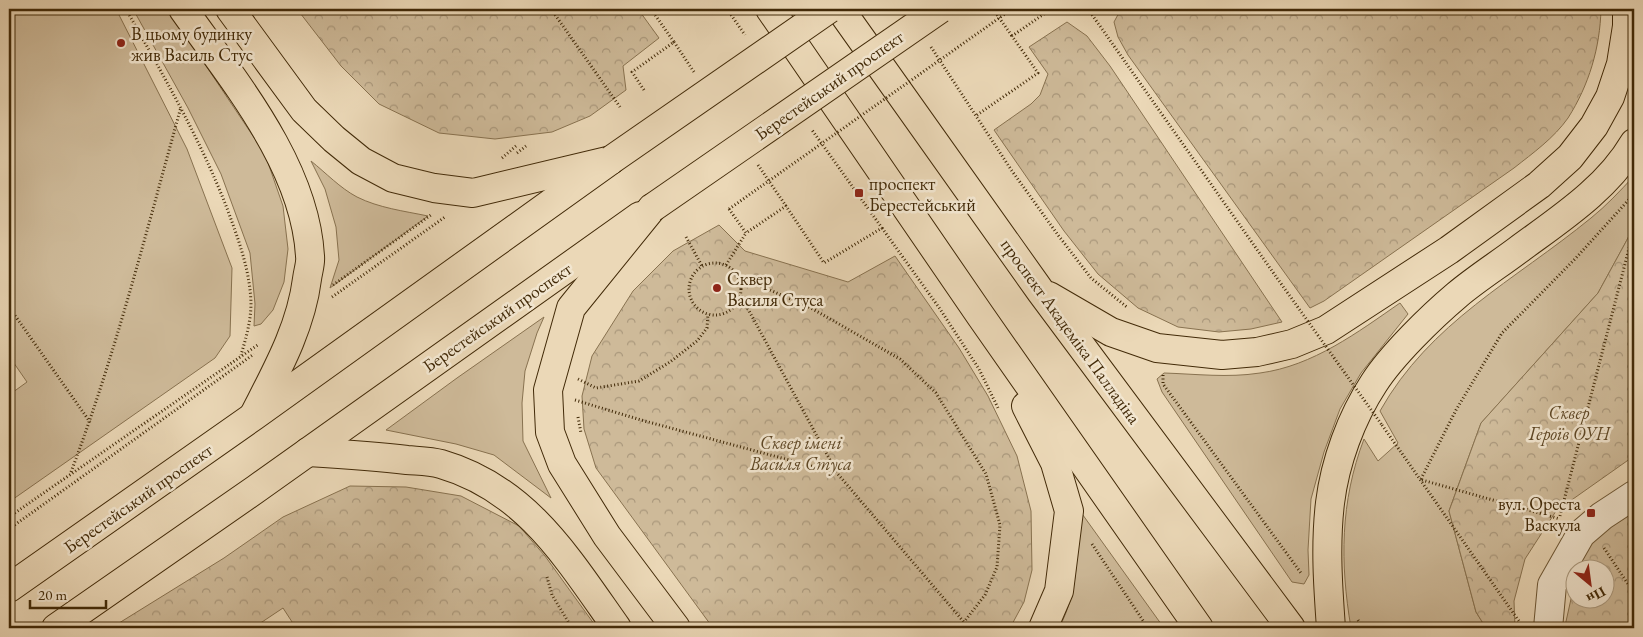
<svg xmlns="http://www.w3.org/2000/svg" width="1643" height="637" font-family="'EB Garamond',serif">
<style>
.grass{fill:#ceba99;stroke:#887250}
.forest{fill:url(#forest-crowns);stroke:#887250}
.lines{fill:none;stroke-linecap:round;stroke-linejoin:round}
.minor-casing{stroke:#6c5634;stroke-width:30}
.primary-casing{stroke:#422a08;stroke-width:30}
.trunk-casing{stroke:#422a08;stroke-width:30}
.path{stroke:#422a08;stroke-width:3;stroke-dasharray:1 2.5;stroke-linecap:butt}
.minor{stroke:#f2e6d0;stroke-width:28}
.primary{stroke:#ebd8b7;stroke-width:28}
.trunk{stroke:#ebd8b7;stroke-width:28}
.trunk-bridge-casing{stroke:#422a08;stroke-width:30;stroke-linecap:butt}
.path-bridge{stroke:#422a08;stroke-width:3;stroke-dasharray:1 2.5;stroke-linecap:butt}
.trunk-bridge{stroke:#ebd8b7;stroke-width:28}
.poi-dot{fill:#8f2418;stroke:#f2e6d0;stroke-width:2}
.labels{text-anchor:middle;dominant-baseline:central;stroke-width:5;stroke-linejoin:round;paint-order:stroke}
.poi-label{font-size:18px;fill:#422a08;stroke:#f2e6d0;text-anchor:start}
.street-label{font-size:18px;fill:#422a08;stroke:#f2e6d0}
.park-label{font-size:18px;font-style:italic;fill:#5e4725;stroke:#f2e6d0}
</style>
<defs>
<pattern id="forest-crowns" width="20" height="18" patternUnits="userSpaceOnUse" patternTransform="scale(1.25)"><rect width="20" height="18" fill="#ceba99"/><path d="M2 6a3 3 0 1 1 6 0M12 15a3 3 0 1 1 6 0" fill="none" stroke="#a9977b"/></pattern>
</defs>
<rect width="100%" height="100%" fill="#ebd8b7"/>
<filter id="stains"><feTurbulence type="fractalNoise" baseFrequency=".004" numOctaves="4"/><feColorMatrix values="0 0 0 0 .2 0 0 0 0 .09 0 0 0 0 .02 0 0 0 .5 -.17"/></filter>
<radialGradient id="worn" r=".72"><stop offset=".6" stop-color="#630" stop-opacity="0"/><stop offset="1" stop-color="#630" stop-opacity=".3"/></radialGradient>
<g class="grass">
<polygon points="9,9 116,9 187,149 232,268 230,336 215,358 9,502 9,395 27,382 9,356"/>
<polygon points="133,9 168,9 265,154 283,206 288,249 284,282 273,310 261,324 254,326 255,304 250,253 221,174 188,108"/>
<path d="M311,161C326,173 340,188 357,197C379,208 404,211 428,216L330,288L339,260L336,227L325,189Z"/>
<path d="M1634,176V227L1598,293L1481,423L1449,511L1476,612L1486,628H1351C1340,563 1340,502 1364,439L1378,461L1398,443L1380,411C1430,322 1514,281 1591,218C1606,206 1620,191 1634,176Z"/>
<path d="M1400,303L1408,314L1361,373L1340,409L1324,452L1311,499L1308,550L1309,575L1304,584L1292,582L1162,392L1157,379L1164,373C1196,374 1228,378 1260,373C1313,366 1358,332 1400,303Z"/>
<polygon points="544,317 537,333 525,371 522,403 523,441 551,498 494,455 456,444 386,430 457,378"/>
<path d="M1075,504L1164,628H1059C1080,588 1078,548 1075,504Z"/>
</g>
<g class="forest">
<polygon points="297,9 638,9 659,38 623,66 626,90 590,116 552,132 495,139 439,133 379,104 341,66"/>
<path d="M1121,9H1601C1600,48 1589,85 1568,118C1554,138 1533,153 1514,168L1324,301L1310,308L1128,55L1118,37L1114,22Z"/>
<polygon points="1067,22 1087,36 1110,66 1282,322 1251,329 1219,332 1178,327 1138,308 1098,274 1064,231 994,130 1031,104 1040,95 1048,74 1029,47"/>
<polygon points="719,225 745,251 848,282 895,256 959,348 988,396 1017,456 1031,511 1032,570 1024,602 1010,628 713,628 596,468 584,429 582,396 592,356 633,291 673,251"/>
<polygon points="1634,227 1634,456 1556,511 1525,559 1514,601 1515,628 1486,628 1476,612 1449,511 1481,423 1598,293"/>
<polygon points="350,486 406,487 461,496 519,526 545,556 597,628 296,628 283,608 253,628 111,628 224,558 283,517"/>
<polygon points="1634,512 1634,628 1566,628 1565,626 1575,581 1576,600 1606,600 1606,570 1578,569 1583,552 1597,536"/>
</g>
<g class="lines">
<g class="minor-casing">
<polyline id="minor" points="1548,628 1552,585 1581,534 1602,516 1634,495"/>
</g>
<g class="primary-casing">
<g id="primary">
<path d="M183,9C233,80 305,165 310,256C311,263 308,271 307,279C301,327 277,370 255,413"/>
<path d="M308,452C341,454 374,456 407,460C418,461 430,461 441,464C527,489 568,559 617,628"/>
<polyline points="9,588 254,416 611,160"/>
<polyline points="56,628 256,489 640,216"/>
</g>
</g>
<g class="trunk-casing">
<g id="trunk">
<polyline points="230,9 304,110 334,139 361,161 393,178 434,188 473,193 611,160"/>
<polyline points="770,9 980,315 1199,628"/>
<polyline points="840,9 1041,292 1291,628"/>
<polyline points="652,208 571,308 548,390 550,432 562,464 607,536 676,628"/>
<polyline points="1049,296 1111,332 1157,348 1222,355 1257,352 1292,344 1326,330 1449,250 1539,185 1570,157 1594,126 1610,97 1621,64 1627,26 1627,9"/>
<polyline points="1026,406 1055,463 1069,511 1059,591 1043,628"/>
<path d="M1331,628C1328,587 1325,545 1330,503C1335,462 1351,418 1374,383C1392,355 1431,317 1457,295C1476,279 1498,265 1518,250C1560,219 1607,189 1634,143"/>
</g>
</g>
<g class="path">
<path d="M126,9C163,75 201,140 228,211C239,241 250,271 251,303C251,321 246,338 241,355"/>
<polyline points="551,9 620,107"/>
<polyline points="727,9 745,35"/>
<polyline points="993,9 1012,36"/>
<polyline points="1088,9 1277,278"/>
<polyline points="674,42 694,72"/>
<polyline points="931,47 1012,171 1058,235 1091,278 1128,308"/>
<polyline points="644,90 632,72 674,42 651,9"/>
<polyline points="977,115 1038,73 1012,36 1051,9"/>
<polyline points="517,153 526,146"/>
<polyline points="502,158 516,146"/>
<polyline points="758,165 786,206"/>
<polyline points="729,209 746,233 786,206 824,263 882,228 812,130"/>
<polyline points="882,228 940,309 979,369 998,408"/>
<polyline points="686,237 702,266"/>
<circle cx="715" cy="289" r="26"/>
<polyline points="726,265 746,233"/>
<polyline points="738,276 811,308 900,359 936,393 986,474 1000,525 997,567 985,595 964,622"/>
<polyline points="333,285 431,215"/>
<polyline points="741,296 837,473 969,628"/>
<polyline points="332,297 445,217"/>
<polyline points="9,307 90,422"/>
<polyline points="1163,375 1163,384 1301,573"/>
<polyline points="578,379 596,388 639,381 670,362 697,341 707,328 708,314"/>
<polyline points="575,400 641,420 837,473"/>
<polyline points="578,417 581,433"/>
<polyline points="1382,425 1521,624"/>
<path d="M71,472C116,353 147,229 181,107"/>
<polyline points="1421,479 1456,410 1502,333 1575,259 1634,194"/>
<polyline points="1422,480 1560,519"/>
<polyline points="1560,516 1634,229"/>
<polyline points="9,517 259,344"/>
<polyline points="9,529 254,354"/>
<polyline points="1092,544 1148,628"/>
<polyline points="1604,548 1634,593"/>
<polyline points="547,577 552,595 572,628"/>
<polyline points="1358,620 1363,628"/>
</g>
<use href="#minor" class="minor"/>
<use href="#primary" class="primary"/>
<use href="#trunk" class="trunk"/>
<g class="trunk-bridge-casing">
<g id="trunk-bridge">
<polyline points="611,160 829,9"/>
<polyline points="652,208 940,9"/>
</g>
</g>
<g class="path-bridge">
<polyline points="729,209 1012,9"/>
<polyline points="1277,278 1382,425"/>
</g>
<use href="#trunk-bridge" class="trunk-bridge"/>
</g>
<g class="poi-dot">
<circle cx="121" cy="43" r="5"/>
<rect x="854" y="188" width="10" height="10" rx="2.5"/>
<circle cx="717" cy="288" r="5"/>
<rect x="1586" y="508" width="10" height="10" rx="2.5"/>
</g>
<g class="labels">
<g class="poi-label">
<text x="131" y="33">В цьому будинку<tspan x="131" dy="21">жив Василь Стус</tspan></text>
<text x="869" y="183">проспект<tspan x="869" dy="21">Берестейський</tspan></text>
<text x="727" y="278">Сквер<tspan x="727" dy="21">Василя Стуса</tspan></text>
<text x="1581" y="503" text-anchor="end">вул. Ореста<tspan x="1581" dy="21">Васкула</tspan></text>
</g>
<g class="street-label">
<text transform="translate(829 85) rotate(-35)">Берестейський проспект</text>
<text transform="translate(497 317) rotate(-35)">Берестейський проспект</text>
<text transform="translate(1071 331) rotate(54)">проспект Академіка Палладіна</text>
<text transform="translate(138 498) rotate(-35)">Берестейський проспект</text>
</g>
<g class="park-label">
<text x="1569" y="412">Сквер<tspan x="1569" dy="21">Героїв ОУН</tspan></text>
<text x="801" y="442">Сквер імені<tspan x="801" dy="21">Василя Стуса</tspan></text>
</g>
</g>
<rect width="1643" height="637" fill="none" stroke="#ebd8b7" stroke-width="30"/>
<rect x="10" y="10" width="1623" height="617" fill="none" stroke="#422a08" stroke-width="2.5"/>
<rect x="15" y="15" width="1613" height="607" fill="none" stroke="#422a08"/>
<g transform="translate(1590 584) rotate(151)"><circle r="24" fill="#f2e6d0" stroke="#ac9b80"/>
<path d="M0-4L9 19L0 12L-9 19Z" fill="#8f2418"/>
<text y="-8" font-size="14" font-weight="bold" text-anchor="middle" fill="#422a08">Пн</text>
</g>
<path d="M30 600v8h76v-8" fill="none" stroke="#422a08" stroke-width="2.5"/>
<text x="38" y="600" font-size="15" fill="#422a08" stroke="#f2e6d0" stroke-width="4" paint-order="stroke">20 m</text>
<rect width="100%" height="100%" filter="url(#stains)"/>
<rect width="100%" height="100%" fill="url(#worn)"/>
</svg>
